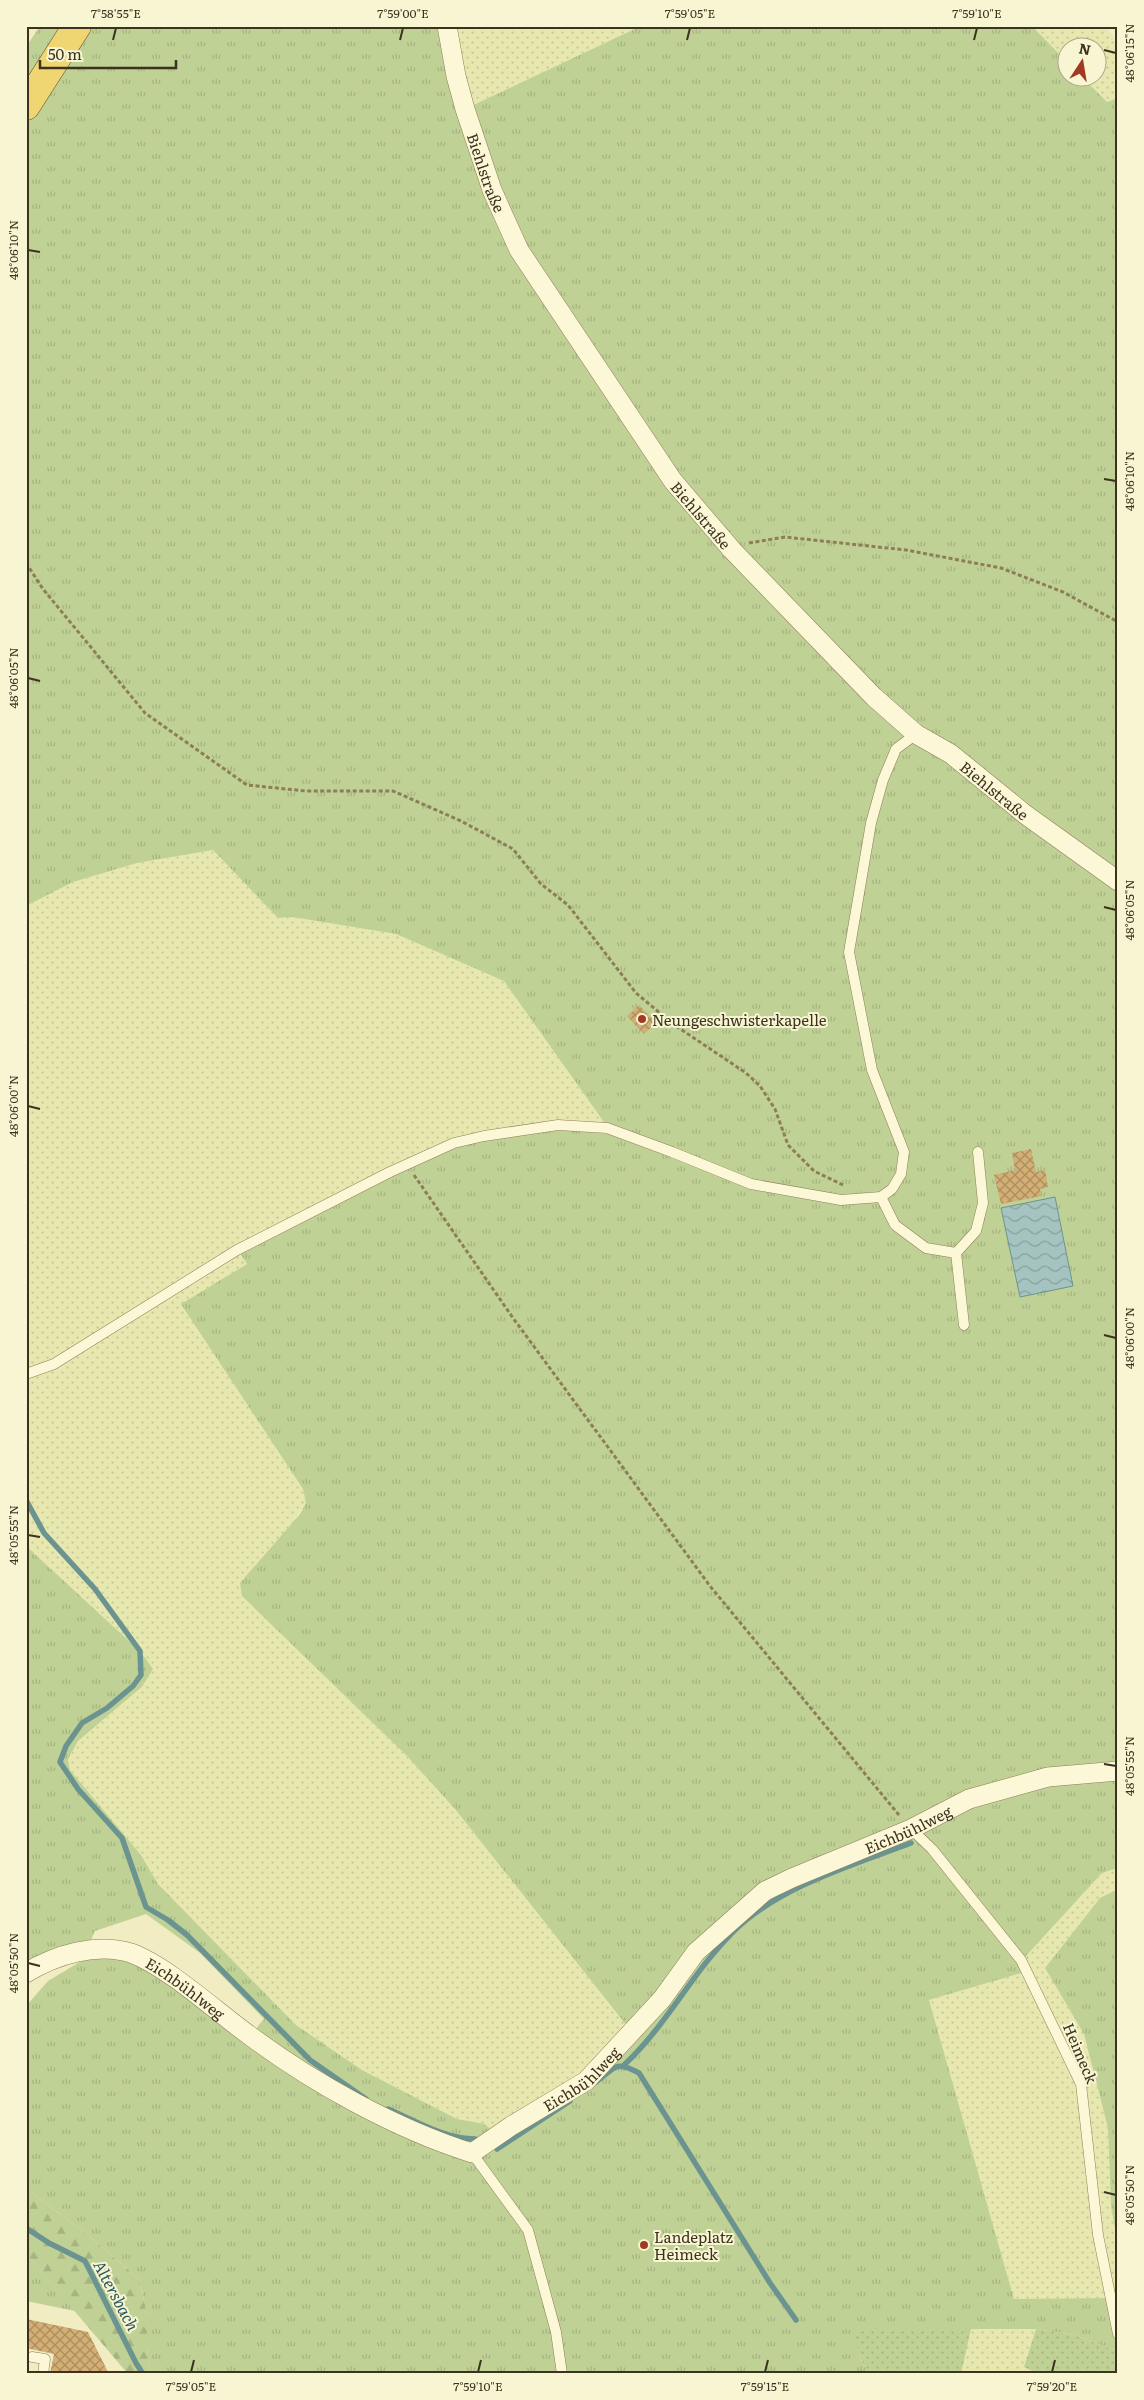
<svg xmlns="http://www.w3.org/2000/svg" width="1144" height="2400" font-family="Literata,serif">
<style>
.farmland{fill:url(#farmland-dots)}
.grass{fill:url(#grass-tufts);fill-rule:evenodd}
.forest{fill:url(#forest-firs)}
.park{fill:url(#park-dots)}
.water{fill:url(#water-waves);stroke:#6b9491}
.lines{fill:none;stroke-linecap:round;stroke-linejoin:round}
.stream{stroke:#6b9491;stroke-width:5.5}
.building{fill:url(#building-cross-hatch)}
.service-casing{stroke:#8e7e58;stroke-width:11}
.minor-casing{stroke:#8e7e58;stroke-width:20}
.trunk-casing{stroke:#5b4b2c;stroke-width:29}
.path{stroke:#8e7e58;stroke-width:3;stroke-dasharray:4 2.5;stroke-linecap:butt}
.service{stroke:#fcf7d7;stroke-width:10}
.minor{stroke:#fcf7d7;stroke-width:19}
.trunk{stroke:#f0d672;stroke-width:28}
.ticks{fill:none;stroke:#3c321d;stroke-width:2}
.poi-dot{fill:#a23922;stroke:#f8f5d3;stroke-width:2}
.labels{text-anchor:middle;dominant-baseline:central;stroke-width:4;stroke-linejoin:round;paint-order:stroke}
.street-label{font-size:15px;fill:#3c321d;stroke:#f8f5d3}
.poi-label{font-size:15px;fill:#3c321d;stroke:#f8f5d3;text-anchor:start}
.water-label{font-size:16px;font-style:italic;fill:#2b575d;stroke:#f8f5d3}
.neatline{fill:none;stroke:#3c321d;stroke-width:2}
.ticks-label{font-size:12px;text-anchor:middle;fill:#3c321d}
</style>
<defs>
<pattern id="farmland-dots" width="8" height="8" patternUnits="userSpaceOnUse" patternTransform="scale(1.25)"><rect width="8" height="8" fill="#e7e8af"/><path d="M2 2h.1M6 6h.1" fill="none" stroke="#c7c796" stroke-width="1.8" stroke-linecap="round"/></pattern>
<pattern id="grass-tufts" width="24" height="20" patternUnits="userSpaceOnUse" patternTransform="scale(1.25)"><rect width="24" height="20" fill="#bfd195"/><path d="M3 7l-1-3M5 7V3M7 7l1-3M15 17l-1-3M17 17v-4M19 17l1-3" fill="none" stroke="#a5b480"/></pattern>
<pattern id="forest-firs" width="22" height="20" patternUnits="userSpaceOnUse" patternTransform="scale(1.25)"><rect width="22" height="20" fill="#bfd195"/><path d="M5 1l3.5 6h-7zM16 11l3.5 6h-7z" fill="#a5b480"/></pattern>
<pattern id="park-dots" width="8" height="8" patternUnits="userSpaceOnUse" patternTransform="scale(1.25)"><rect width="8" height="8" fill="#bfd195"/><path d="M2 2h.1M6 6h.1" fill="none" stroke="#a5b480" stroke-width="1.8" stroke-linecap="round"/></pattern>
<pattern id="water-waves" width="16" height="10" patternUnits="userSpaceOnUse" patternTransform="scale(1.25)"><rect width="16" height="10" fill="#a5c4c1"/><path d="M0 5q4-4 8 0t8 0" fill="none" stroke="#88a09c"/></pattern>
<pattern id="building-cross-hatch" width="8" height="8" patternUnits="userSpaceOnUse" patternTransform="scale(1.25)"><rect width="8" height="8" fill="#d3ae75"/><path d="M0 0l8 8M0 8l8-8" fill="none" stroke="#ac8e5f"/></pattern>
</defs>
<rect width="100%" height="100%" fill="#f2ecc2"/>
<g class="farmland">
<polygon points="447,26 641,26 465,109"/>
<polygon points="1032,26 1106,26 1118,44 1118,98 1107,102 1083,78 1096,78 1096,48 1066,48 1066,61"/>
<polygon points="213,850 278,918 292,917 396,934 504,981 606,1125 236,1248 53,1361 26,1370 26,906 73,882 137,863"/>
<polygon points="238,1250 247,1264 182,1304 303,1489 306,1503 242,1596 406,1755 455,1809 631,2031 585,2079 494,2134 485,2124 457,2119 362,2070 296,2025 158,1884 141,1855 70,1770 68,1759 78,1741 142,1688 153,1669 140,1651 26,1546 26,1378"/>
<polygon points="1118,1868 1118,1889 1100,1898 1045,1968 1084,2034 1108,2128 1111,2207 1118,2245 1118,2321 1101,2235 1083,2084 1025,1957 1102,1873"/>
<polygon points="1025,1972 1079,2085 1108,2298 1014,2300 929,2000"/>
<polygon points="971,2329 1036,2329 1024,2367 1038,2374 961,2374"/>
</g>
<g class="grass">
<path d="M40,26H447L456,75L465,109L641,26H1032L1066,61V78H1083L1107,102L1118,98V873L917,727L893,748L881,779L868,822L846,953L870,1071L902,1152H905L874,1069L852,953L874,824L886,781L899,750L916,734L1118,888V1868L1102,1873L1025,1957L934,1846L917,1830L965,1802L904,1827L929,1851L1025,1972L929,2000L1014,2299L1108,2298L1117,2351L1074,2335L1036,2329H855L860,2359L870,2374H150L147,2348V2315L140,2280L82,2230L26,2189V2006L48,1981L88,1957L66,1962L26,1982V1546L140,1651L153,1669L142,1687L78,1741L68,1759L70,1770L141,1855L158,1884L296,2025L362,2070L457,2119L485,2124L494,2134L585,2079L631,2031L455,1809L406,1755L242,1596L240,1583L300,1514L306,1503L303,1489L181,1304L247,1264L238,1250L391,1174L455,1145L513,1133L558,1129L609,1134L750,1188L842,1203L878,1202L892,1226L897,1223L881,1192L842,1197L752,1181L675,1148L606,1125L504,981L396,934L292,917L278,918L213,850L137,863L73,882L26,906V47ZM146,1914L200,1953L264,2019L254,2031L162,1966L134,1950L108,1943L90,1942L95,1931Z"/>
<polygon points="1118,1889 1118,2245 1111,2207 1108,2128 1084,2034 1045,1968 1100,1898"/>
<polygon points="26,2254 75,2311 26,2301"/>
</g>
<polygon class="forest" points="26,2189 82,2230 140,2280 147,2315 147,2348 150,2374 128,2374 26,2254"/>
<g class="park">
<polygon points="854,2329 971,2329 961,2374 870,2374 860,2359"/>
<polygon points="1036,2329 1074,2335 1117,2351 1118,2374 1038,2374 1024,2367"/>
</g>
<polygon class="water" points="1055,1197 1073,1286 1020,1297 1001,1208"/>
<g class="lines">
<g class="stream">
<polyline points="26,1500 44,1533 95,1589 140,1651 141,1675 133,1686 107,1708 82,1723 66,1746 60,1762 78,1789 122,1838 146,1907 168,1920 187,1935 310,2060 366,2099"/>
<path d="M624,2065C666,2026 692,1973 732,1933C777,1887 853,1865 911,1843"/>
<path d="M596,2082C616,2067 615,2060 639,2073L770,2283L796,2320"/>
<path d="M388,2109C416,2121 445,2139 475,2139"/>
<polyline points="497,2149 570,2101"/>
<polyline points="26,2228 49,2243 85,2261 136,2363 143,2374"/>
</g>
</g>
<g class="building">
<polygon points="639,1005 656,1023 644,1034 627,1016"/>
<polygon points="1031,1149 1036,1172 1045,1170 1048,1187 1040,1189 1041,1196 1001,1204 994,1175 1015,1170 1012,1153"/>
<polygon points="26,2319 88,2332 109,2374 50,2374 54,2354 26,2348"/>
</g>
<g class="lines">
<g class="service-casing">
<g id="service">
<polyline points="881,1197 895,1225 926,1248 956,1253 976,1231 983,1203 978,1152"/>
<polyline points="956,1253 964,1325"/>
<polyline points="26,1374 54,1364 237,1250 390,1172 454,1143 484,1136 558,1125 607,1128 672,1152 751,1184 841,1200 881,1197 892,1189 901,1174 904,1152 872,1070 849,952 871,823 883,780 896,749 916,734"/>
<polyline points="911,1829 932,1849 1021,1960 1081,2084 1098,2235 1118,2334"/>
<polyline points="472,2153 528,2230 556,2332 562,2374"/>
<polyline points="32,2357 45,2359 43,2374"/>
</g>
</g>
<g class="minor-casing">
<g id="minor">
<path id="s1" d="M447,26L456,76L465,109L492,190L519,250L673,481L732,550L874,697L916,734L951,754L1026,815L1118,881"/>
<path id="s2" d="M26,1973C55,1955 97,1942 131,1953C167,1966 217,2012 249,2035C313,2083 396,2129 472,2153L511,2126L586,2081L662,1999L696,1952L765,1891L792,1878L911,1829L969,1799L1048,1777L1118,1771"/>
</g>
</g>
<g class="trunk-casing">
<polyline id="trunk" points="26,106 77,26"/>
</g>
<g class="path">
<polyline points="749,543 785,537 906,550 1001,568 1063,592 1118,622"/>
<polyline points="26,563 43,589 145,713 247,785 306,791 393,791 461,821 513,849 541,884 568,905 636,993 673,1024 746,1073 760,1086 775,1109 788,1145 814,1171 843,1185"/>
<polyline points="414,1175 513,1318 710,1586 899,1815"/>
</g>
<use href="#service" class="service"/>
<use href="#minor" class="minor"/>
<use href="#trunk" class="trunk"/>
</g>
<path class="ticks" d="M113,40L116,28M400,40L403,28M687,40L690,28M974,40L977,28M1104,50L1116,53M28,250L40,252M1104,479L1116,481M28,678L40,681M1104,907L1116,910M28,1106L40,1109M1104,1335L1116,1338M28,1535L40,1537M1104,1764L1116,1766M28,1963L40,1966M1104,2192L1116,2195M191,2372L194,2360M478,2372L481,2360M765,2372L768,2360M1052,2372L1055,2360"/>
<g class="poi-dot">
<circle cx="642" cy="1019" r="5"/>
<circle cx="644" cy="2245" r="5"/>
</g>
<g class="labels">
<g class="street-label">
<text stroke="none"><textPath href="#s1" startOffset="152">Biehlstraße</textPath></text>
<text stroke="none"><textPath href="#s1" startOffset="558">Biehlstraße</textPath></text>
<text stroke="none"><textPath href="#s1" startOffset="962">Biehlstraße</textPath></text>
<text stroke="none"><textPath href="#s2" startOffset="1060">Eichbühlweg</textPath></text>
<text stroke="none"><textPath href="#s2" startOffset="175">Eichbühlweg</textPath></text>
<text transform="translate(1081 2053) rotate(67)">Heimeck</text>
<text stroke="none"><textPath href="#s2" startOffset="640">Eichbühlweg</textPath></text>
</g>
<g class="poi-label">
<text x="652" y="1019">Neungeschwisterkapelle</text>
<text x="654" y="2236">Landeplatz<tspan x="654" dy="17">Heimeck</tspan></text>
</g>
<g class="water-label">
<text transform="translate(117 2295) rotate(62)">Altersbach</text>
</g>
</g>
<rect width="1144" height="2400" fill="none" stroke="#f8f5d3" stroke-width="55"/>
<g transform="translate(1082 62) rotate(12)"><circle r="24" fill="#f8f5d3" stroke="#ada78a"/>
<path d="M0-4L9 19L0 12L-9 19Z" fill="#a23922"/>
<text y="-8" font-size="14" font-weight="bold" text-anchor="middle" fill="#3c321d">N</text>
</g>
<path d="M40 60v8h136v-8" fill="none" stroke="#3c321d" stroke-width="2.5"/>
<text x="48" y="60" font-size="15" fill="#3c321d" stroke="#f8f5d3" stroke-width="4" paint-order="stroke">50 m</text>
<rect x="28" y="28" width="1088" height="2344" class="neatline"/>
<g class="ticks-label">
<text x="116" y="18">7°58'55"E</text>
<text x="403" y="18">7°59'00"E</text>
<text x="690" y="18">7°59'05"E</text>
<text x="977" y="18">7°59'10"E</text>
<text transform="translate(1130 53) rotate(-90)" y="4">48°06'15"N</text>
<text transform="translate(14 250) rotate(-90)" y="4">48°06'10"N</text>
<text transform="translate(1130 481) rotate(-90)" y="4">48°06'10"N</text>
<text transform="translate(14 678) rotate(-90)" y="4">48°06'05"N</text>
<text transform="translate(1130 910) rotate(-90)" y="4">48°06'05"N</text>
<text transform="translate(14 1106) rotate(-90)" y="4">48°06'00"N</text>
<text transform="translate(1130 1338) rotate(-90)" y="4">48°06'00"N</text>
<text transform="translate(14 1535) rotate(-90)" y="4">48°05'55"N</text>
<text transform="translate(1130 1766) rotate(-90)" y="4">48°05'55"N</text>
<text transform="translate(14 1963) rotate(-90)" y="4">48°05'50"N</text>
<text transform="translate(1130 2195) rotate(-90)" y="4">48°05'50"N</text>
<text x="191" y="2391">7°59'05"E</text>
<text x="478" y="2391">7°59'10"E</text>
<text x="765" y="2391">7°59'15"E</text>
<text x="1052" y="2391">7°59'20"E</text>
</g>
</svg>
